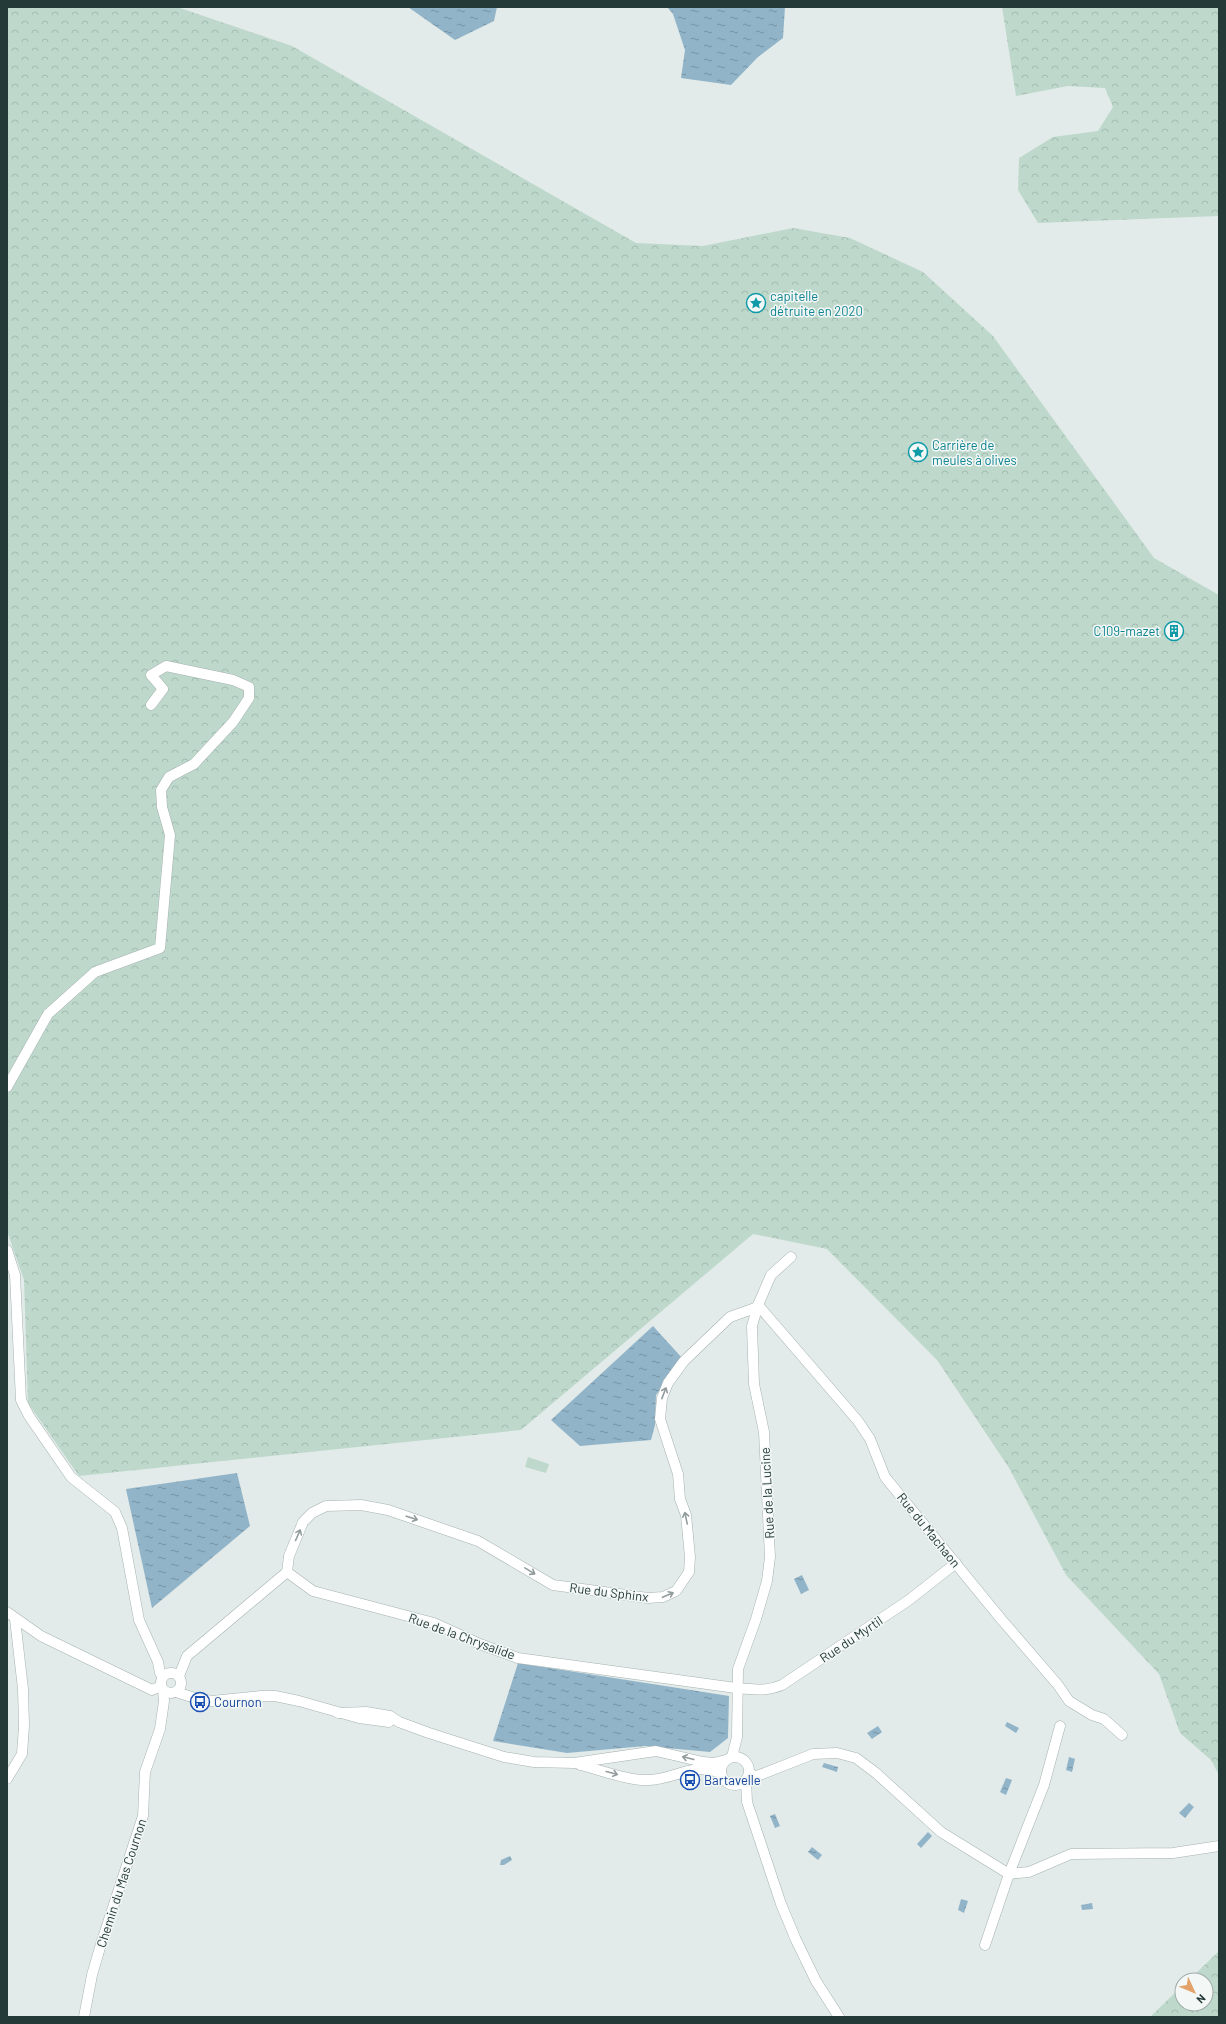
<svg xmlns="http://www.w3.org/2000/svg" width="1226" height="2024" font-family="Barlow,sans-serif">
<style>
.forest{fill:url(#forest-crowns)}
.pitch{fill:#bed9cc}
.water{fill:url(#water-ripples)}
.lines{fill:none;stroke-linecap:round;stroke-linejoin:round}
.minor-casing{stroke:#a5b2b1;stroke-width:11}
.minor{stroke:#fff;stroke-width:10}
.oneway{stroke:#929c9c}
.labels{text-anchor:middle;dominant-baseline:central;stroke-width:3;stroke-linejoin:round;paint-order:stroke}
.culture-label{font-size:13px;fill:#0d838f;stroke:#f3f8f6;text-anchor:start}
.street-label{font-size:13px;fill:#243a39;stroke:#f3f8f6}
.transit-label{font-size:13px;fill:#164399;stroke:#f3f8f6;text-anchor:start}
</style>
<defs>
<pattern id="forest-crowns" width="20" height="18" patternUnits="userSpaceOnUse"><rect width="20" height="18" fill="#bed9cc"/><path d="M2 6a3 3 0 1 1 6 0M12 15a3 3 0 1 1 6 0" fill="none" stroke="#a3bbb0"/></pattern>
<pattern id="water-ripples" width="26" height="14" patternUnits="userSpaceOnUse"><rect width="26" height="14" fill="#91b4c9"/><path d="M2 4q2-2 4 0t4 0M15 11q2-2 4 0t4 0" fill="none" stroke="#7693a4"/></pattern>
</defs>
<rect width="100%" height="100%" fill="#e2ebe9"/>
<g class="forest">
<polygon points="7,7 177,7 292,46 636,243 703,246 793,228 850,238 923,272 993,336 1154,558 1219,595 1219,1775 1211,1760 1180,1733 1159,1674 1066,1575 1009,1468 937,1360 827,1249 753,1234 521,1430 79,1476 28,1403 24,1280 7,1231"/>
<polygon points="1002,7 1219,7 1219,216 1038,223 1018,190 1019,158 1053,137 1098,131 1113,107 1105,88 1068,86 1016,96"/>
<polygon points="1219,1951 1219,2017 1150,2017 1182,1986 1182,2004 1206,2004 1206,1980 1189,1980"/>
</g>
<polygon class="pitch" points="528,1457 549,1464 546,1473 525,1467"/>
<g class="water">
<polygon points="408,7 497,7 494,21 455,40"/>
<polygon points="667,7 785,7 783,38 758,57 731,85 681,78 685,50 673,14"/>
<polygon points="653,1326 683,1359 656,1395 655,1425 651,1440 580,1446 551,1420"/>
<polygon points="237,1473 250,1526 152,1608 126,1489"/>
<polygon points="802,1575 809,1590 801,1594 794,1579"/>
<polygon points="518,1663 729,1696 728,1738 710,1752 645,1746 567,1753 493,1741"/>
<polygon points="1007,1722 1019,1728 1016,1733 1005,1726"/>
<polygon points="878,1726 882,1732 872,1739 867,1733"/>
<polygon points="1069,1757 1075,1759 1072,1772 1066,1770"/>
<polygon points="824,1763 838,1767 837,1772 822,1767"/>
<polygon points="1006,1778 1012,1780 1006,1795 1000,1792"/>
<polygon points="1189,1803 1194,1807 1185,1818 1179,1813"/>
<polygon points="775,1814 780,1826 775,1828 770,1816"/>
<polygon points="928,1832 932,1836 921,1848 917,1844"/>
<polygon points="812,1847 822,1855 818,1860 808,1852"/>
<polygon points="510,1856 512,1860 504,1865 500,1865 501,1860"/>
<polygon points="961,1899 968,1901 964,1913 958,1910"/>
<polygon points="1092,1903 1093,1909 1082,1910 1081,1905"/>
</g>
<g class="lines">
<g class="minor-casing">
<g id="minor">
<polyline points="7,1087 48,1014 95,972 160,948 170,835 162,807 161,790 169,777 194,764 233,722 249,698 249,687 233,680 166,666 151,675 163,689 151,705"/>
<polyline points="7,1250 15,1275 21,1400 29,1416 71,1477 115,1512 122,1528 139,1620 158,1662 160,1673 162,1676"/>
<polyline points="758,1305 858,1421 870,1439 885,1477 1001,1619 1058,1685 1069,1701 1092,1715 1104,1719 1122,1735"/>
<polyline points="287,1572 289,1556 303,1522 312,1513 326,1506 361,1505 388,1510 478,1541 553,1585 648,1598 663,1597 676,1591 689,1572 690,1557 686,1515 680,1499 678,1474 660,1419 662,1398 668,1383 684,1361 730,1317 758,1307"/>
<polyline points="7,1612 41,1636 152,1690 161,1686"/>
<circle cx="171" cy="1683" r="10"/>
<path d="M179,1676L187,1656L287,1572L313,1591L434,1623L480,1644L518,1658L736,1688C753,1689 766,1692 782,1685L909,1600L956,1563"/>
<polyline points="176,1692 195,1698 212,1701 261,1696 275,1696 299,1701 359,1718 389,1722"/>
<polyline points="338,1713 366,1712 390,1716 399,1722 429,1733 504,1757 534,1762 574,1763 656,1751 703,1762 713,1763 726,1760"/>
<circle cx="735" cy="1771" r="14"/>
<polyline points="732,1757 737,1737 738,1669 756,1619 767,1581 770,1557 764,1432 754,1384 752,1326 758,1305 771,1275 791,1257"/>
<path d="M580,1765C601,1770 629,1781 649,1780C677,1779 691,1762 721,1773"/>
<polyline points="749,1774 757,1776 813,1754 837,1753 856,1758 876,1773 941,1832 1009,1874 1029,1872 1071,1854 1173,1853 1219,1846"/>
<polyline points="7,1779 22,1754 24,1726 23,1689 15,1619"/>
<polyline points="746,1780 747,1802 781,1904 796,1940 816,1981 839,2017"/>
<polyline points="985,1945 1009,1874 1044,1785 1060,1726"/>
<polyline points="84,2017 92,1975 101,1944 143,1816 145,1772 160,1729 164,1701 163,1690"/>
</g>
</g>
<use href="#minor" class="minor"/>
</g>
<defs><path id="oneway-shaft" d="M-6 0H5M1.5-3L5.5 0L1.5 3" fill="none" stroke-width="1.6" stroke-linecap="round" stroke-linejoin="round"/></defs>
<g class="oneway">
<use href="#oneway-shaft" transform="translate(664 1393) rotate(-69)"/>
<use href="#oneway-shaft" transform="translate(412 1518) rotate(18)"/>
<use href="#oneway-shaft" transform="translate(686 1518) rotate(-102)"/>
<use href="#oneway-shaft" transform="translate(298 1535) rotate(-66)"/>
<use href="#oneway-shaft" transform="translate(530 1571) rotate(31)"/>
<use href="#oneway-shaft" transform="translate(668 1595) rotate(-23)"/>
<use href="#oneway-shaft" transform="translate(688 1758) rotate(-166)"/>
<use href="#oneway-shaft" transform="translate(612 1773) rotate(15)"/>
</g>
<defs>
<g id="sight-ring" transform="scale(1)"><circle r="9.5" fill="#f3f8f6" stroke="#0f9aa8" stroke-width="1.5"/><path d="M0-6L1.8-2.2L6-1.7L2.9 1.2L3.7 5.4L0 3.3L-3.7 5.4L-2.9 1.2L-6-1.7L-1.8-2.2Z" fill="#0f9aa8"/></g>
<g id="building-ring" transform="scale(1)"><circle r="9.5" fill="#f3f8f6" stroke="#0f9aa8" stroke-width="1.5"/><path d="M-4-6H4V6H1V3H-1V6H-4ZM-2.5-4.3h1.7v1.8h-1.7ZM.8-4.3h1.7v1.8H.8ZM-2.5-1h1.7V.8h-1.7ZM.8-1h1.7V.8H.8Z" fill="#0f9aa8"/></g>
<g id="bus-ring" transform="scale(1)"><circle r="9.5" fill="#f3f8f6" stroke="#1a4fb4" stroke-width="1.5"/><path d="M-5-6H5V4H4V6H2V4H-2V6H-4V4H-5ZM-3.5-4V0h7V-4ZM-3.5 1.2v1.5H-2V1.2ZM2 1.2v1.5H3.5V1.2Z" fill="#1a4fb4"/></g>
</defs>
<g fill-rule="evenodd">
<use href="#sight-ring" x="756" y="303"/>
<use href="#sight-ring" x="918" y="452"/>
<use href="#building-ring" x="1174" y="631"/>
<use href="#bus-ring" x="200" y="1702"/>
<use href="#bus-ring" x="690" y="1780"/>
</g>
<g class="labels">
<g class="culture-label">
<text x="770" y="296">capitelle<tspan x="770" dy="15">détruite en 2020</tspan></text>
<text x="932" y="445">Carrière de<tspan x="932" dy="15">meules à olives</tspan></text>
<text x="1160" y="631" text-anchor="end">C109-mazet</text>
</g>
<g class="street-label">
<text transform="translate(767 1493) rotate(-93)">Rue de la Lucine</text>
<text transform="translate(929 1530) rotate(51)">Rue du Machaon</text>
<text transform="translate(609 1592) rotate(7)">Rue du Sphinx</text>
<text transform="translate(462 1636) rotate(20)">Rue de la Chrysalide</text>
<text transform="translate(851 1639) rotate(-34)">Rue du Myrtil</text>
<text transform="translate(121 1883) rotate(-72)">Chemin du Mas Cournon</text>
</g>
<g class="transit-label">
<text x="214" y="1702">Cournon</text>
<text x="704" y="1780">Bartavelle</text>
</g>
</g>
<rect width="1226" height="2024" fill="none" stroke="#243a39" stroke-width="16"/>
<g transform="translate(1194 1992) rotate(134)"><circle r="19" fill="#f3f8f6" stroke="#a0acaa"/>
<path d="M0-3L7 15L0 10L-7 15Z" fill="#e2a269"/>
<text y="-6" font-size="11" font-weight="bold" text-anchor="middle" fill="#243a39">N</text>
</g>
</svg>
